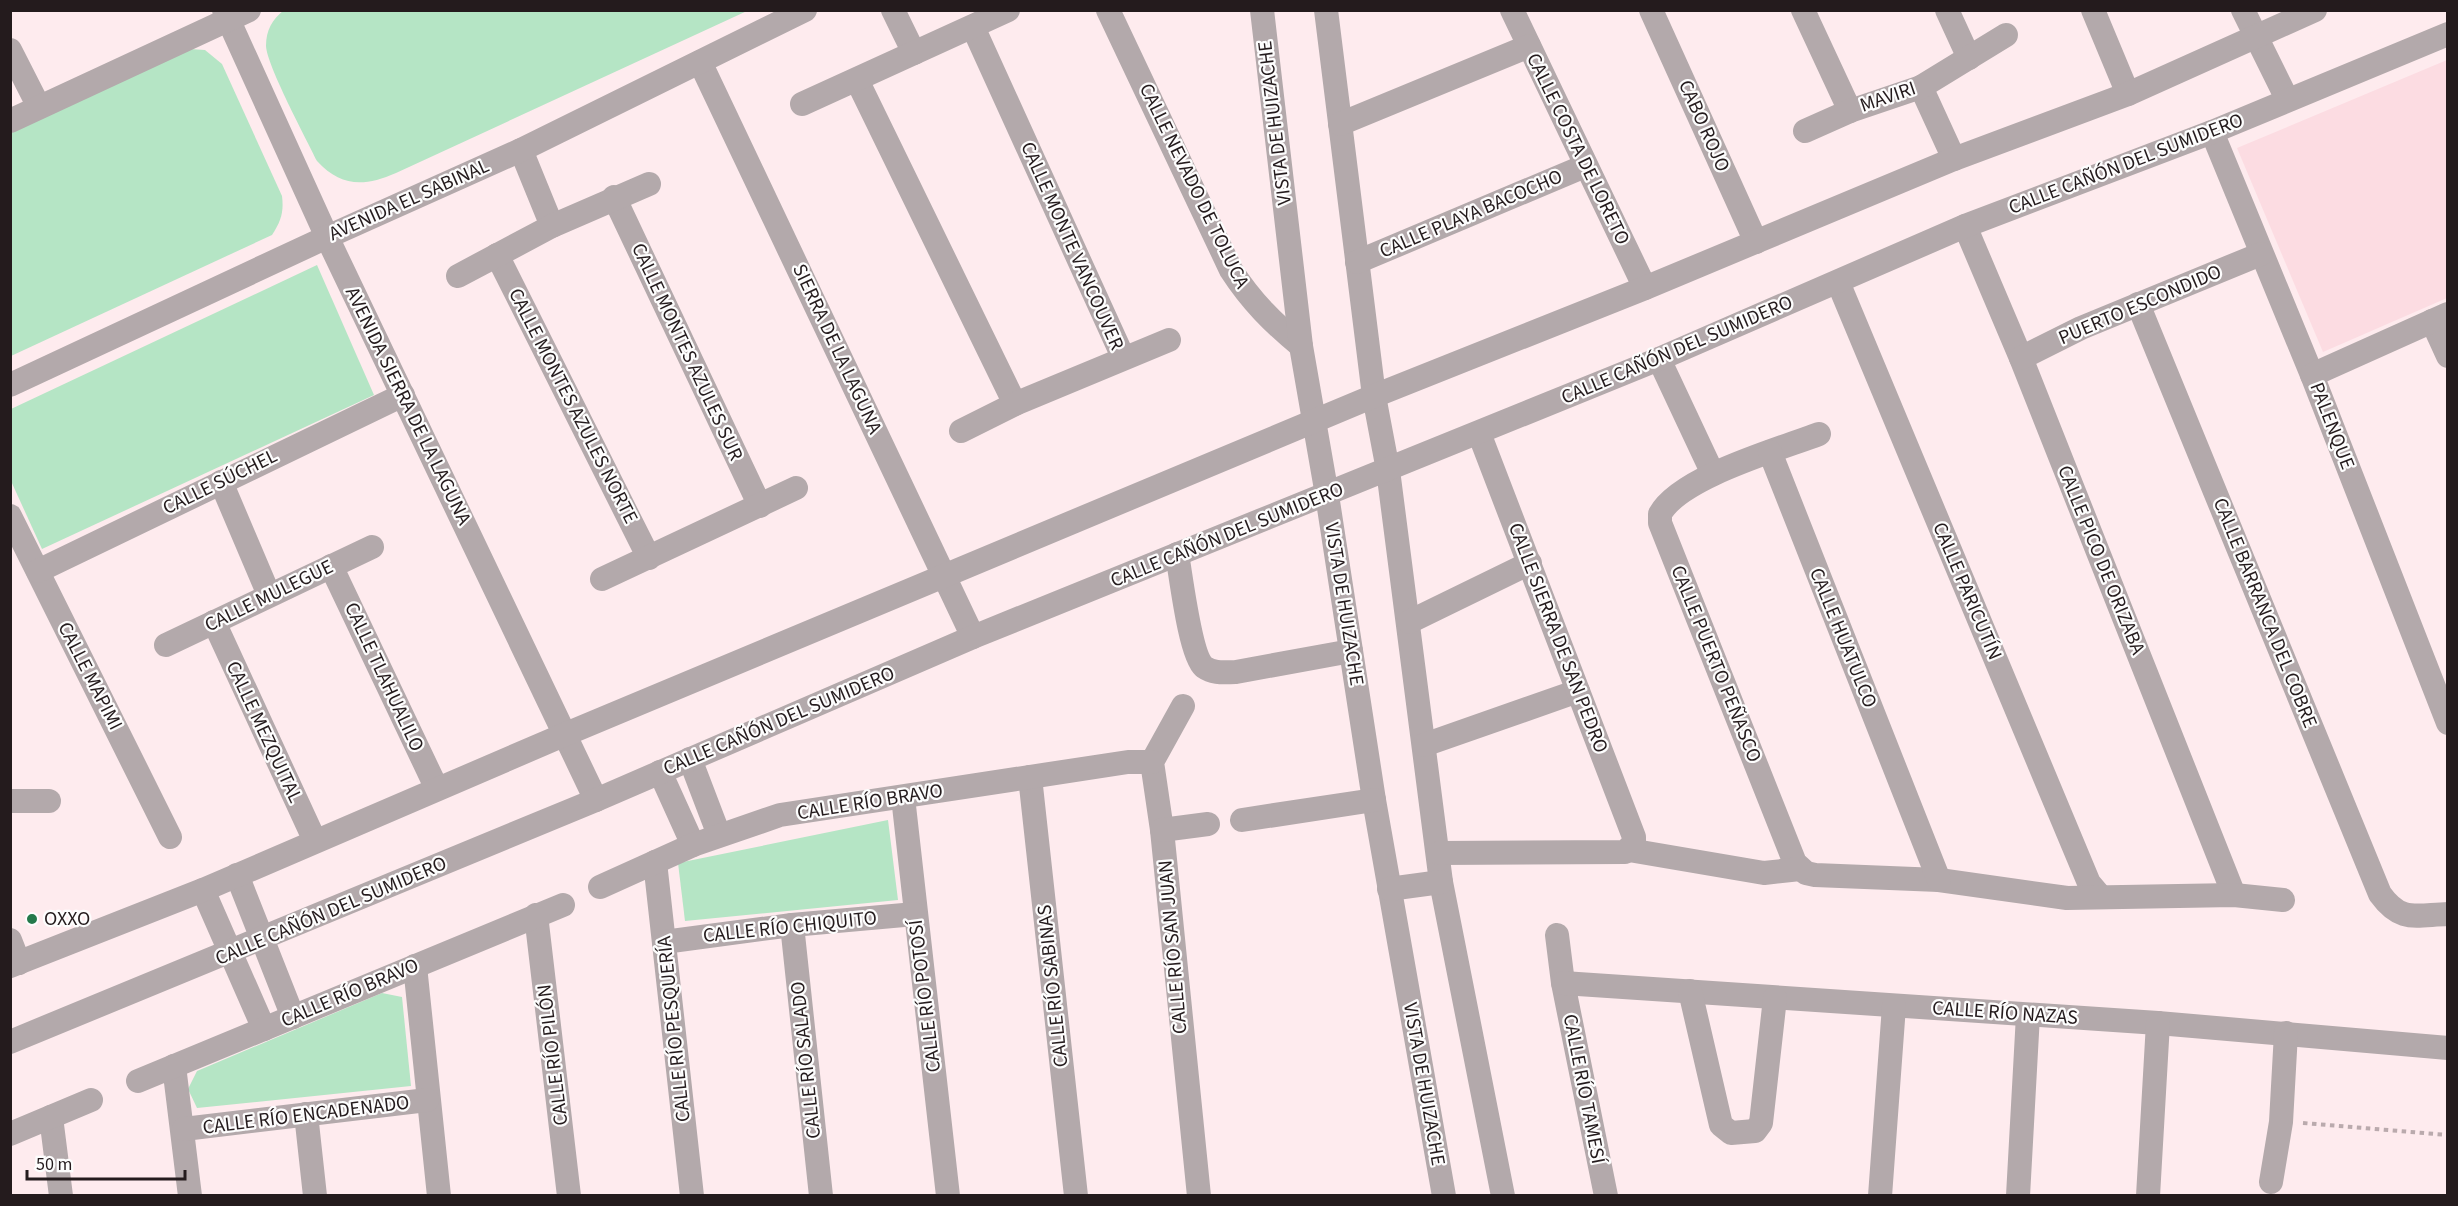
<svg xmlns="http://www.w3.org/2000/svg" width="2458" height="1206" font-family="'Source Sans 3',sans-serif">
<style>
.built{fill:#fcdce2}
.green{fill:#b5e5c5}
.lines{fill:none;stroke-linecap:round;stroke-linejoin:round}
.path{stroke:#baaaad;stroke-width:4;stroke-dasharray:4.5 4.5;stroke-linecap:butt}
.minor{stroke:#b3a9ab;stroke-width:24}
.poi-dot{fill:#24794b;stroke:#fdfdfd;stroke-width:2}
.labels{text-anchor:middle;dominant-baseline:central;stroke-width:4.5;stroke-linejoin:round;paint-order:stroke}
.street-label{font-size:20px;fill:#241b1d;stroke:#fdfdfd}
.poi-label{font-size:20px;fill:#241b1d;stroke:#fdfdfd;text-anchor:start}
</style>
<rect width="100%" height="100%" fill="#feebee"/>
<polygon class="built" points="2447,60 2447,298 2323,352 2237,148"/>
<g class="green">
<path d="M284,10H747V11L396,173C364,187 341,187 317,161C306,138 267,66 266,46C266,30 272,20 284,10Z"/>
<path d="M190,49L205,50L222,64L282,196C284,212 281,221 272,235L11,356V133Z"/>
<polygon points="317,265 374,395 42,549 11,481 11,409"/>
<polygon points="888,820 898,900 685,921 678,863"/>
<polygon points="382,993 402,997 411,1086 197,1108 188,1089 197,1071"/>
</g>
<g class="lines">
<polyline class="path" points="2303,1123 2448,1135"/>
<g class="minor">
<polyline points="224,10 327,237 596,800"/>
<polyline points="893,10 914,53"/>
<path d="M1108,10L1231,270C1251,301 1273,323 1301,346"/>
<polyline points="1262,10 1301,346 1327,495 1374,800 1444,1196"/>
<polyline points="1326,10 1374,396 1388,470 1441,882 1503,1196"/>
<polyline points="1512,10 1645,288"/>
<polyline points="1651,10 1756,242"/>
<polyline points="1803,10 1850,111"/>
<polyline points="1947,10 1969,58"/>
<polyline points="2093,10 2128,94"/>
<polyline points="2243,10 2287,99"/>
<polyline points="973,27 1123,357"/>
<polyline points="10,50 39,107"/>
<polyline points="700,62 973,637"/>
<polyline points="857,80 1015,404"/>
<polyline points="1921,87 1954,159"/>
<polyline points="802,104 1008,10"/>
<polyline points="10,121 249,10"/>
<polyline points="1340,124 1529,46"/>
<polyline points="1805,131 1850,111 1921,87 2006,35"/>
<polyline points="2212,132 2312,375 2448,723"/>
<polyline points="521,150 552,226"/>
<polyline points="614,197 760,506"/>
<polyline points="1965,226 2021,358 2234,895"/>
<polyline points="497,255 649,558"/>
<polyline points="1357,262 1585,166"/>
<polyline points="458,276 552,226 649,184"/>
<polyline points="1838,282 2089,883 2100,896"/>
<path d="M2138,304L2380,894C2401,923 2415,915 2448,914"/>
<polyline points="2432,321 2448,356"/>
<polyline points="2021,358 2081,328 2261,254"/>
<polyline points="1659,359 1713,474"/>
<polyline points="2312,375 2448,314"/>
<polyline points="10,385 327,237 521,150 805,10"/>
<polyline points="961,431 1015,404 1169,340"/>
<path d="M1819,434C1780,449 1680,477 1660,514V523L1795,863L1806,873L1815,875L1939,880L2067,898L2234,895L2283,900"/>
<polyline points="1770,452 1939,880"/>
<polyline points="221,482 269,595"/>
<polyline points="10,516 170,837"/>
<path d="M1177,554C1181,576 1190,655 1204,667C1214,674 1225,672 1236,672L1351,651"/>
<polyline points="331,566 437,789"/>
<polyline points="38,571 403,395"/>
<polyline points="602,579 796,488"/>
<polyline points="214,622 315,841"/>
<polyline points="1409,622 1530,563"/>
<polyline points="166,645 372,547"/>
<polyline points="1183,706 1152,762 1162,830 1199,1196"/>
<polyline points="1424,745 1578,691"/>
<polyline points="690,759 719,835"/>
<polyline points="660,772 693,845"/>
<polyline points="1030,777 1076,1196"/>
<polyline points="903,797 948,1196"/>
<polyline points="10,801 49,801"/>
<polyline points="1242,820 1374,800"/>
<polyline points="1162,830 1208,824"/>
<polyline points="1629,850 1764,873 1800,869"/>
<polyline points="1439,853 1625,852 1634,843 1634,837 1479,433"/>
<polyline points="655,862 692,1196"/>
<polyline points="237,875 293,1017"/>
<polyline points="600,887 693,845 780,815 1128,762 1152,762"/>
<polyline points="1389,889 1441,882"/>
<polyline points="203,890 264,1029"/>
<polyline points="536,915 569,1196"/>
<polyline points="792,925 821,1196"/>
<polyline points="1557,935 1563,983 1606,1196"/>
<polyline points="10,940 19,963"/>
<polyline points="664,942 792,925 915,914"/>
<polyline points="10,966 203,890 566,734 1374,396 1645,288 1954,159 2128,94 2315,10"/>
<polyline points="415,966 439,1196"/>
<polyline points="1563,983 2158,1023 2448,1048"/>
<polyline points="1690,991 1721,1125 1731,1133 1755,1131 1761,1123 1775,998"/>
<polyline points="10,1042 596,800 973,637 1659,359 1965,226 2212,132 2448,34"/>
<polyline points="174,1066 190,1196"/>
<polyline points="138,1081 563,905"/>
<polyline points="306,1114 315,1196"/>
<polyline points="51,1117 61,1196"/>
<polyline points="184,1129 427,1100"/>
<polyline points="10,1134 91,1100"/>
<polyline points="2271,1182 2281,1122 2286,1033"/>
<polyline points="1880,1196 1894,1006"/>
<polyline points="2018,1196 2028,1015"/>
<polyline points="2148,1196 2158,1023"/>
</g>
</g>
<circle class="poi-dot" cx="32" cy="919" r="6"/>
<g class="labels">
<g class="street-label">
<text transform="translate(1888 97) rotate(-19)">MAVIRI</text>
<text transform="translate(1275 123) rotate(-97)">VISTA DE HUIZACHE</text>
<text transform="translate(1704 126) rotate(66)">CABO ROJO</text>
<text transform="translate(1578 149) rotate(64)">CALLE COSTA DE LORETO</text>
<text transform="translate(2126 164) rotate(-21)">CALLE CAÑÓN DEL SUMIDERO</text>
<text transform="translate(1194 186) rotate(64)">CALLE NEVADO DE TOLUCA</text>
<text transform="translate(409 200) rotate(-24)">AVENIDA EL SABINAL</text>
<text transform="translate(1471 214) rotate(-23)">CALLE PLAYA BACOCHO</text>
<text transform="translate(1072 246) rotate(66)">CALLE MONTE VANCOUVER</text>
<text transform="translate(2140 305) rotate(-23)">PUERTO ESCONDIDO</text>
<text transform="translate(837 349) rotate(65)">SIERRA DE LA LAGUNA</text>
<text transform="translate(1677 350) rotate(-23)">CALLE CAÑÓN DEL SUMIDERO</text>
<text transform="translate(687 352) rotate(65)">CALLE MONTES AZULES SUR</text>
<text transform="translate(408 406) rotate(64)">AVENIDA SIERRA DE LA LAGUNA</text>
<text transform="translate(573 406) rotate(63)">CALLE MONTES AZULES NORTE</text>
<text transform="translate(2332 426) rotate(69)">PALENQUE</text>
<text transform="translate(220 482) rotate(-26)">CALLE SÚCHEL</text>
<text transform="translate(1227 535) rotate(-22)">CALLE CAÑÓN DEL SUMIDERO</text>
<text transform="translate(2101 560) rotate(68)">CALLE PICO DE ORIZABA</text>
<text transform="translate(1967 591) rotate(67)">CALLE PARICUTÍN</text>
<text transform="translate(269 596) rotate(-26)">CALLE MULEGUE</text>
<text transform="translate(1344 604) rotate(81)">VISTA DE HUIZACHE</text>
<text transform="translate(2265 613) rotate(68)">CALLE BARRANCA DEL COBRE</text>
<text transform="translate(1558 638) rotate(69)">CALLE SIERRA DE SAN PEDRO</text>
<text transform="translate(1843 638) rotate(68)">CALLE HUATULCO</text>
<text transform="translate(1716 664) rotate(68)">CALLE PUERTO PEÑASCO</text>
<text transform="translate(90 676) rotate(63)">CALLE MAPIMI</text>
<text transform="translate(384 677) rotate(65)">CALLE TLAHUALILO</text>
<text transform="translate(779 721) rotate(-23)">CALLE CAÑÓN DEL SUMIDERO</text>
<text transform="translate(264 732) rotate(65)">CALLE MEZQUITAL</text>
<text transform="translate(870 802) rotate(-9)">CALLE RÍO BRAVO</text>
<text transform="translate(331 911) rotate(-23)">CALLE CAÑÓN DEL SUMIDERO</text>
<text transform="translate(790 927) rotate(-6)">CALLE RÍO CHIQUITO</text>
<text transform="translate(1173 947) rotate(-95)">CALLE RÍO SAN JUAN</text>
<text transform="translate(1053 986) rotate(-96)">CALLE RÍO SABINAS</text>
<text transform="translate(350 993) rotate(-23)">CALLE RÍO BRAVO</text>
<text transform="translate(925 996) rotate(-97)">CALLE RÍO POTOSÍ</text>
<text transform="translate(2005 1013) rotate(4)">CALLE RÍO NAZAS</text>
<text transform="translate(674 1029) rotate(-96)">CALLE RÍO PESQUERÍA</text>
<text transform="translate(553 1055) rotate(-97)">CALLE RÍO PILÓN</text>
<text transform="translate(806 1060) rotate(-96)">CALLE RÍO SALADO</text>
<text transform="translate(1424 1084) rotate(80)">VISTA DE HUIZACHE</text>
<text transform="translate(1584 1089) rotate(79)">CALLE RÍO TAMESÍ</text>
<text transform="translate(306 1115) rotate(-7)">CALLE RÍO ENCADENADO</text>
</g>
<g class="poi-label">
<text x="44" y="919">OXXO</text>
</g>
</g>
<rect width="2458" height="1206" fill="none" stroke="#241b1d" stroke-width="24"/>
<path d="M27 1170v9h158v-9" fill="none" stroke="#241b1d" stroke-width="3"/>
<text x="36" y="1170" font-size="18" fill="#241b1d" stroke="#fdfdfd" stroke-width="4.5" paint-order="stroke">50 m</text>
</svg>
